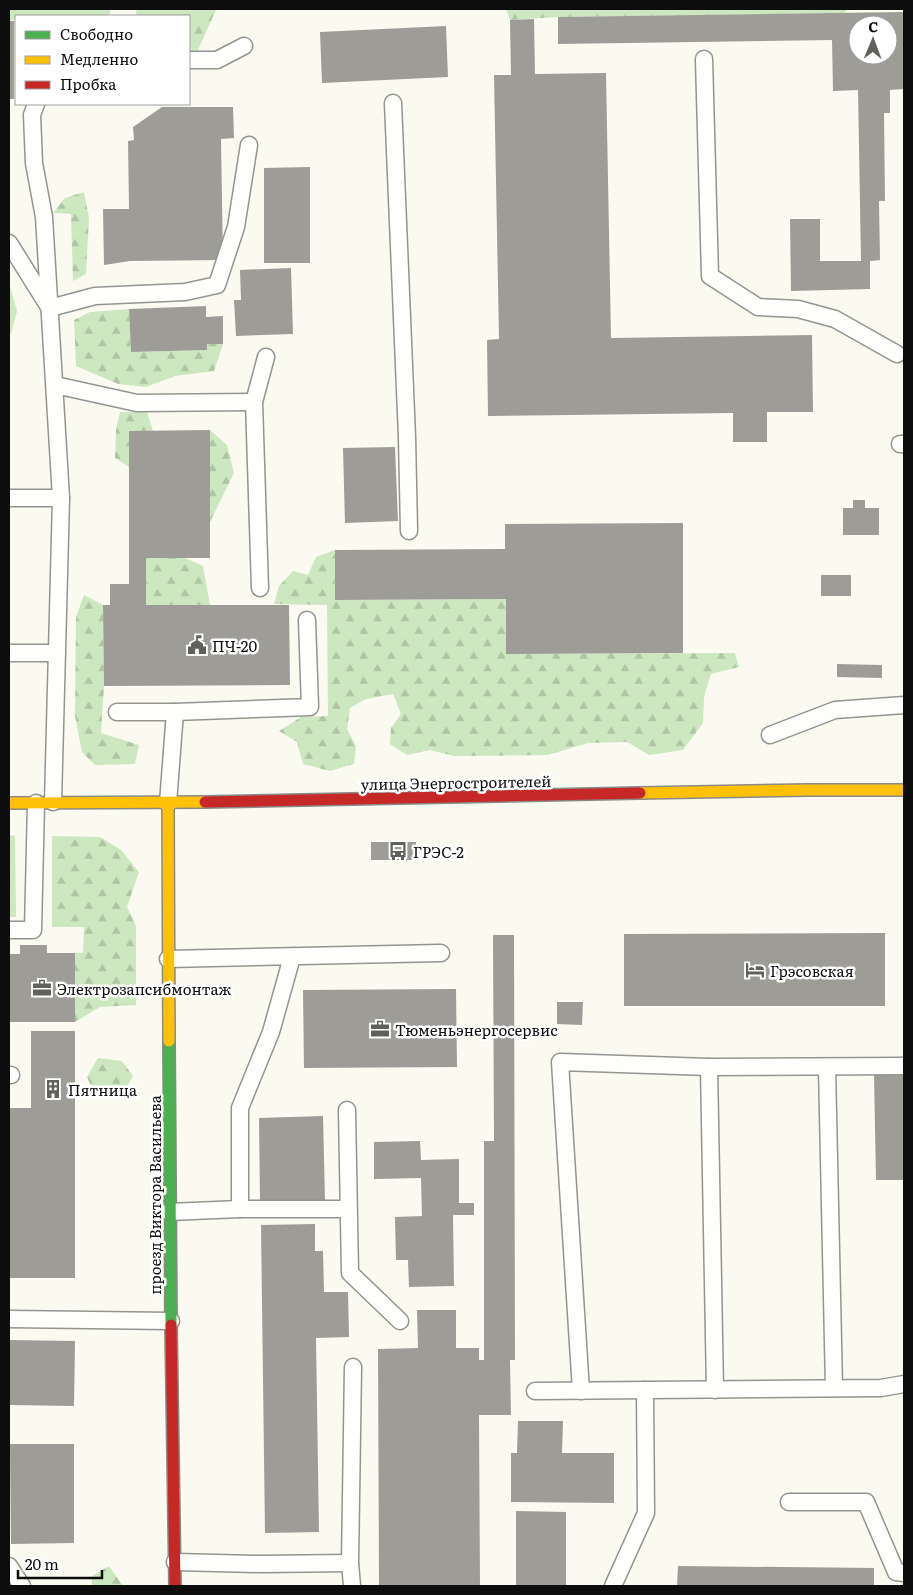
<svg xmlns="http://www.w3.org/2000/svg" width="913" height="1595" font-family="Literata,serif">
<style>
.forest{fill:url(#forest-firs)}
.building{fill:#9d9c97;fill-rule:evenodd}
.lines{fill:none;stroke-linecap:round;stroke-linejoin:round}
.lane-casing{stroke:#949490;stroke-width:19}
.fast-casing{stroke:#8a8a86;stroke-width:14}
.slow-casing{stroke:#8a8a86;stroke-width:14}
.jam-casing{stroke:#8a8a86;stroke-width:14}
.lane{stroke:#fefefd;stroke-width:16}
.fast{stroke:#4caf50;stroke-width:11}
.slow{stroke:#ffc107;stroke-width:11}
.jam{stroke:#c62828;stroke-width:11}
.labels{text-anchor:middle;dominant-baseline:central;stroke-width:5;stroke-linejoin:round;paint-order:stroke}
.poi-label{font-size:15px;fill:#0d0d0d;stroke:#fff;text-anchor:start}
.street-label{font-size:15px;fill:#0d0d0d;stroke:#fff}
</style>
<defs>
<pattern id="forest-firs" width="22" height="20" patternUnits="userSpaceOnUse" patternTransform="scale(1.25)"><rect width="22" height="20" fill="#cde7c0"/><path d="M5 1l3.5 6h-7zM16 11l3.5 6h-7z" fill="#afc5a4"/></pattern>
</defs>
<rect width="100%" height="100%" fill="#fafaf1"/>
<g class="forest">
<polygon points="9,9 110,9 110,16 28,16 27,15 16,16 16,19 9,21"/>
<polygon points="137,9 215,9 216,10 198,50 189,51 189,16 135,16"/>
<polygon points="506,9 847,9 845,13 558,17 510,20"/>
<polygon points="84,192 89,218 86,274 73,281 71,214 53,213 65,198"/>
<polygon points="9,283 17,311 11,334 9,332"/>
<polygon points="129,309 131,352 207,350 207,344 223,344 214,371 175,376 146,387 118,384 76,366 74,320 90,312"/>
<polygon points="120,412 147,412 153,431 129,431 129,467 115,458 116,430"/>
<polygon points="210,430 227,445 234,473 210,522"/>
<polygon points="335,550 335,600 506,599 506,654 735,653 739,667 711,674 704,696 703,723 683,750 649,755 627,742 588,743 548,755 454,756 430,750 407,755 390,744 391,728 401,714 393,694 366,699 350,708 347,729 356,746 354,764 330,771 303,764 297,742 279,731 301,717 328,716 327,605 274,604 279,586 293,571 308,575 316,557"/>
<polygon points="146,558 185,558 203,566 210,605 146,605"/>
<polygon points="84,595 103,605 104,686 101,733 139,745 135,764 95,765 82,752 75,716 76,617"/>
<polygon points="9,835 15,836 16,917 9,917"/>
<polygon points="52,836 100,837 121,850 139,872 127,907 136,926 136,1005 100,1007 75,1022 75,953 83,953 84,927 52,927"/>
<polygon points="98,1058 122,1061 133,1076 125,1091 93,1091 87,1077"/>
<polygon points="109,1566 123,1586 92,1586 92,1576"/>
</g>
<g class="building">
<path d="M904,12V89L890,90V113H884L885,201H879L880,260L870,261V289L791,291L790,219H820V261H861L858,90L833,91L832,40L558,44V17ZM858,25H888V55H858Z"/>
<polygon points="534,19 535,74 606,73 611,338 812,335 813,412 767,412 767,442 733,442 733,413 488,416 487,340 499,339 494,75 511,75 510,20"/>
<rect x="9" y="21" width="5" height="78"/>
<polygon points="446,26 448,77 322,83 320,32"/>
<polygon points="162,107 233,107 234,138 221,139 223,260 130,261 104,265 103,209 129,209 128,141 134,140 133,127"/>
<polygon points="310,167 310,263 264,263 264,168"/>
<polygon points="291,268 293,334 236,336 234,300 241,300 240,270"/>
<polygon points="206,306 206,317 223,316 223,344 207,344 207,350 131,352 129,309"/>
<polygon points="210,430 210,558 146,558 146,605 289,605 290,685 104,686 103,605 110,605 110,584 129,584 129,431"/>
<polygon points="395,447 398,521 345,523 343,448"/>
<polygon points="853,500 865,500 865,508 879,508 879,535 843,535 843,508 853,508"/>
<polygon points="683,523 683,653 506,654 506,599 335,600 335,550 505,549 505,524"/>
<rect x="821" y="575" width="30" height="21"/>
<polygon points="837,664 882,665 882,678 837,677"/>
<rect x="371" y="842" width="45" height="18"/>
<polygon points="885,933 885,1006 624,1006 624,934"/>
<polygon points="493,935 514,935 515,1360 510,1360 511,1415 479,1415 480,1586 379,1586 378,1349 418,1348 417,1310 456,1310 456,1348 479,1348 479,1360 484,1360 484,1141 494,1141"/>
<polygon points="20,945 47,945 47,953 75,953 75,1022 9,1022 9,954 20,954"/>
<polygon points="456,989 457,1067 304,1068 303,990"/>
<polygon points="557,1002 583,1002 582,1025 557,1024"/>
<polygon points="31,1031 75,1031 75,1278 9,1278 9,1108 31,1108"/>
<polygon points="874,1075 904,1075 904,1180 876,1180"/>
<polygon points="323,1116 325,1201 260,1202 259,1118"/>
<polygon points="420,1141 421,1160 459,1159 459,1203 474,1203 474,1215 453,1215 454,1286 409,1287 408,1260 396,1260 395,1217 422,1216 421,1178 374,1179 374,1142"/>
<polygon points="315,1224 315,1251 323,1251 324,1292 348,1292 349,1337 316,1338 319,1532 265,1533 261,1225"/>
<polygon points="9,1340 75,1341 74,1406 9,1405"/>
<polygon points="518,1421 563,1421 562,1453 614,1453 614,1503 511,1502 511,1453 517,1453"/>
<polygon points="10,1444 74,1444 74,1543 11,1544"/>
<polygon points="516,1511 566,1512 566,1586 516,1586"/>
<polygon points="678,1566 874,1568 874,1586 677,1586"/>
</g>
<g class="lines">
<g class="lane-casing">
<g id="lane">
<polyline points="704,59 710,276 758,307 798,309 835,319 897,354"/>
<polyline points="189,60 217,60 244,46"/>
<polyline points="393,103 407,437 409,531"/>
<polyline points="36,104 32,115 34,163 44,217 61,498 53,802"/>
<polyline points="9,243 49,307"/>
<polyline points="50,308 95,296 185,292 217,285 236,227 249,145"/>
<polyline points="55,385 137,403 254,402"/>
<polyline points="900,444 904,444"/>
<polyline points="9,498 61,498"/>
<polyline points="260,588 254,402 266,357"/>
<polyline points="9,653 57,653"/>
<polyline points="117,712 175,712 310,707 307,620"/>
<polyline points="770,735 835,710 904,705"/>
<polyline points="168,803 175,712"/>
<polyline points="9,930 33,930 36,803"/>
<polyline points="168,959 441,953"/>
<polyline points="709,1067 715,1390"/>
<polyline points="827,1067 834,1388"/>
<polyline points="9,1075 11,1075"/>
<polyline points="347,1110 350,1273 400,1321"/>
<polyline points="240,1209 240,1108 271,1032 292,957"/>
<polyline points="169,1212 240,1209 348,1209"/>
<polyline points="9,1319 171,1321"/>
<polyline points="535,1391 881,1388 904,1384"/>
<polyline points="581,1391 560,1062 709,1067 904,1066"/>
<polyline points="789,1502 866,1502 896,1572 904,1573"/>
<polyline points="175,1562 260,1564 350,1563"/>
<polyline points="9,1566 22,1586"/>
<polyline points="352,1586 350,1563 353,1367"/>
<polyline points="613,1586 646,1513 645,1390"/>
</g>
</g>
<g class="fast-casing">
<polyline id="fast" points="169,1041 171,1325"/>
</g>
<g class="slow-casing">
<g id="slow">
<polyline points="640,793 808,790 904,790"/>
<polyline points="9,803 205,802"/>
<polyline points="168,803 169,1041"/>
</g>
</g>
<g class="jam-casing">
<g id="jam">
<polyline points="205,802 640,793"/>
<polyline points="171,1325 175,1586"/>
</g>
</g>
<use href="#lane" class="lane"/>
<use href="#fast" class="fast"/>
<use href="#slow" class="slow"/>
<use href="#jam" class="jam"/>
</g>
<defs>
<g id="civic-bare" transform="scale(1.5)"><path d="M-.6-6.5H3V-4.5H.6V-3L4-1V1h2V6H-6V1h2V-1L-.6-3ZM-1.2 2.5V6h2.4V2.5Z" fill="#60605d" stroke="#fff" stroke-width="2.5" paint-order="stroke"/></g>
<g id="bus-bare" transform="scale(1.5)"><path d="M-5-6H5V4H4V6H2V4H-2V6H-4V4H-5ZM-3.5-4V0h7V-4ZM-3.5 1.2v1.5H-2V1.2ZM2 1.2v1.5H3.5V1.2Z" fill="#60605d" stroke="#fff" stroke-width="2.5" paint-order="stroke"/></g>
<g id="hotel-bare" transform="scale(1.5)"><path d="M-6-4.5h1.5V1H6V5H4.5V3h-9V5H-6ZM-4 0a1.8 1.8 0 1 1 3.6 0ZM.5 0V-2.5h3Q6-2.5 6 0Z" fill="#60605d" stroke="#fff" stroke-width="2.5" paint-order="stroke"/></g>
<g id="office-bare" transform="scale(1.5)"><path d="M-6-3h4V-5.5h4V-3h4V5H-6ZM-1-4.5V-3h2v-1.5ZM-6 0V1H6V0Z" fill="#60605d" stroke="#fff" stroke-width="2.5" paint-order="stroke"/></g>
<g id="building-bare" transform="scale(1.5)"><path d="M-4-6H4V6H1V3H-1V6H-4ZM-2.5-4.3h1.7v1.8h-1.7ZM.8-4.3h1.7v1.8H.8ZM-2.5-1h1.7V.8h-1.7ZM.8-1h1.7V.8H.8Z" fill="#60605d" stroke="#fff" stroke-width="2.5" paint-order="stroke"/></g>
</defs>
<g fill-rule="evenodd">
<use href="#civic-bare" x="197" y="645"/>
<use href="#bus-bare" x="398" y="851"/>
<use href="#hotel-bare" x="755" y="970"/>
<use href="#office-bare" x="42" y="988"/>
<use href="#office-bare" x="380" y="1029"/>
<use href="#building-bare" x="53" y="1089"/>
</g>
<g class="labels">
<g class="poi-label">
<text x="212" y="645">ПЧ-20</text>
<text x="413" y="851">ГРЭС-2</text>
<text x="770" y="970">Грэсовская</text>
<text x="57" y="988">Электрозапсибмонтаж</text>
<text x="395" y="1029">Тюменьэнергосервис</text>
<text x="68" y="1089">Пятница</text>
</g>
<g class="street-label">
<text transform="translate(456 782) rotate(-1)">улица Энергостроителей</text>
<text transform="translate(154 1195) rotate(-90)">проезд Виктора Васильева</text>
</g>
</g>
<rect width="913" height="1595" fill="none" stroke="#0d0d0d" stroke-width="20"/>
<rect x="15" y="15" width="175" height="90" fill="#ffffff" stroke="#9e9e9e"/>
<rect x="25" y="31" width="25" height="8" fill="#4caf50" stroke="#9e9e9e"/>
<text x="60" y="40" font-size="15" fill="#0d0d0d">Свободно</text>
<rect x="25" y="56" width="25" height="8" fill="#ffc107" stroke="#9e9e9e"/>
<text x="60" y="65" font-size="15" fill="#0d0d0d">Медленно</text>
<rect x="25" y="81" width="25" height="8" fill="#c62828" stroke="#9e9e9e"/>
<text x="60" y="90" font-size="15" fill="#0d0d0d">Пробка</text>
<g transform="translate(873 40) rotate(1)"><circle r="24" fill="#ffffff" stroke="#9e9e9e"/>
<path d="M0-4L9 19L0 12L-9 19Z" fill="#60605d"/>
<text y="-8" font-size="14" font-weight="bold" text-anchor="middle" fill="#0d0d0d">С</text>
</g>
<path d="M18 1570v8h84v-8" fill="none" stroke="#0d0d0d" stroke-width="2.5"/>
<text x="25" y="1570" font-size="15" fill="#0d0d0d" stroke="#ffffff" stroke-width="4" paint-order="stroke">20 m</text>
</svg>
